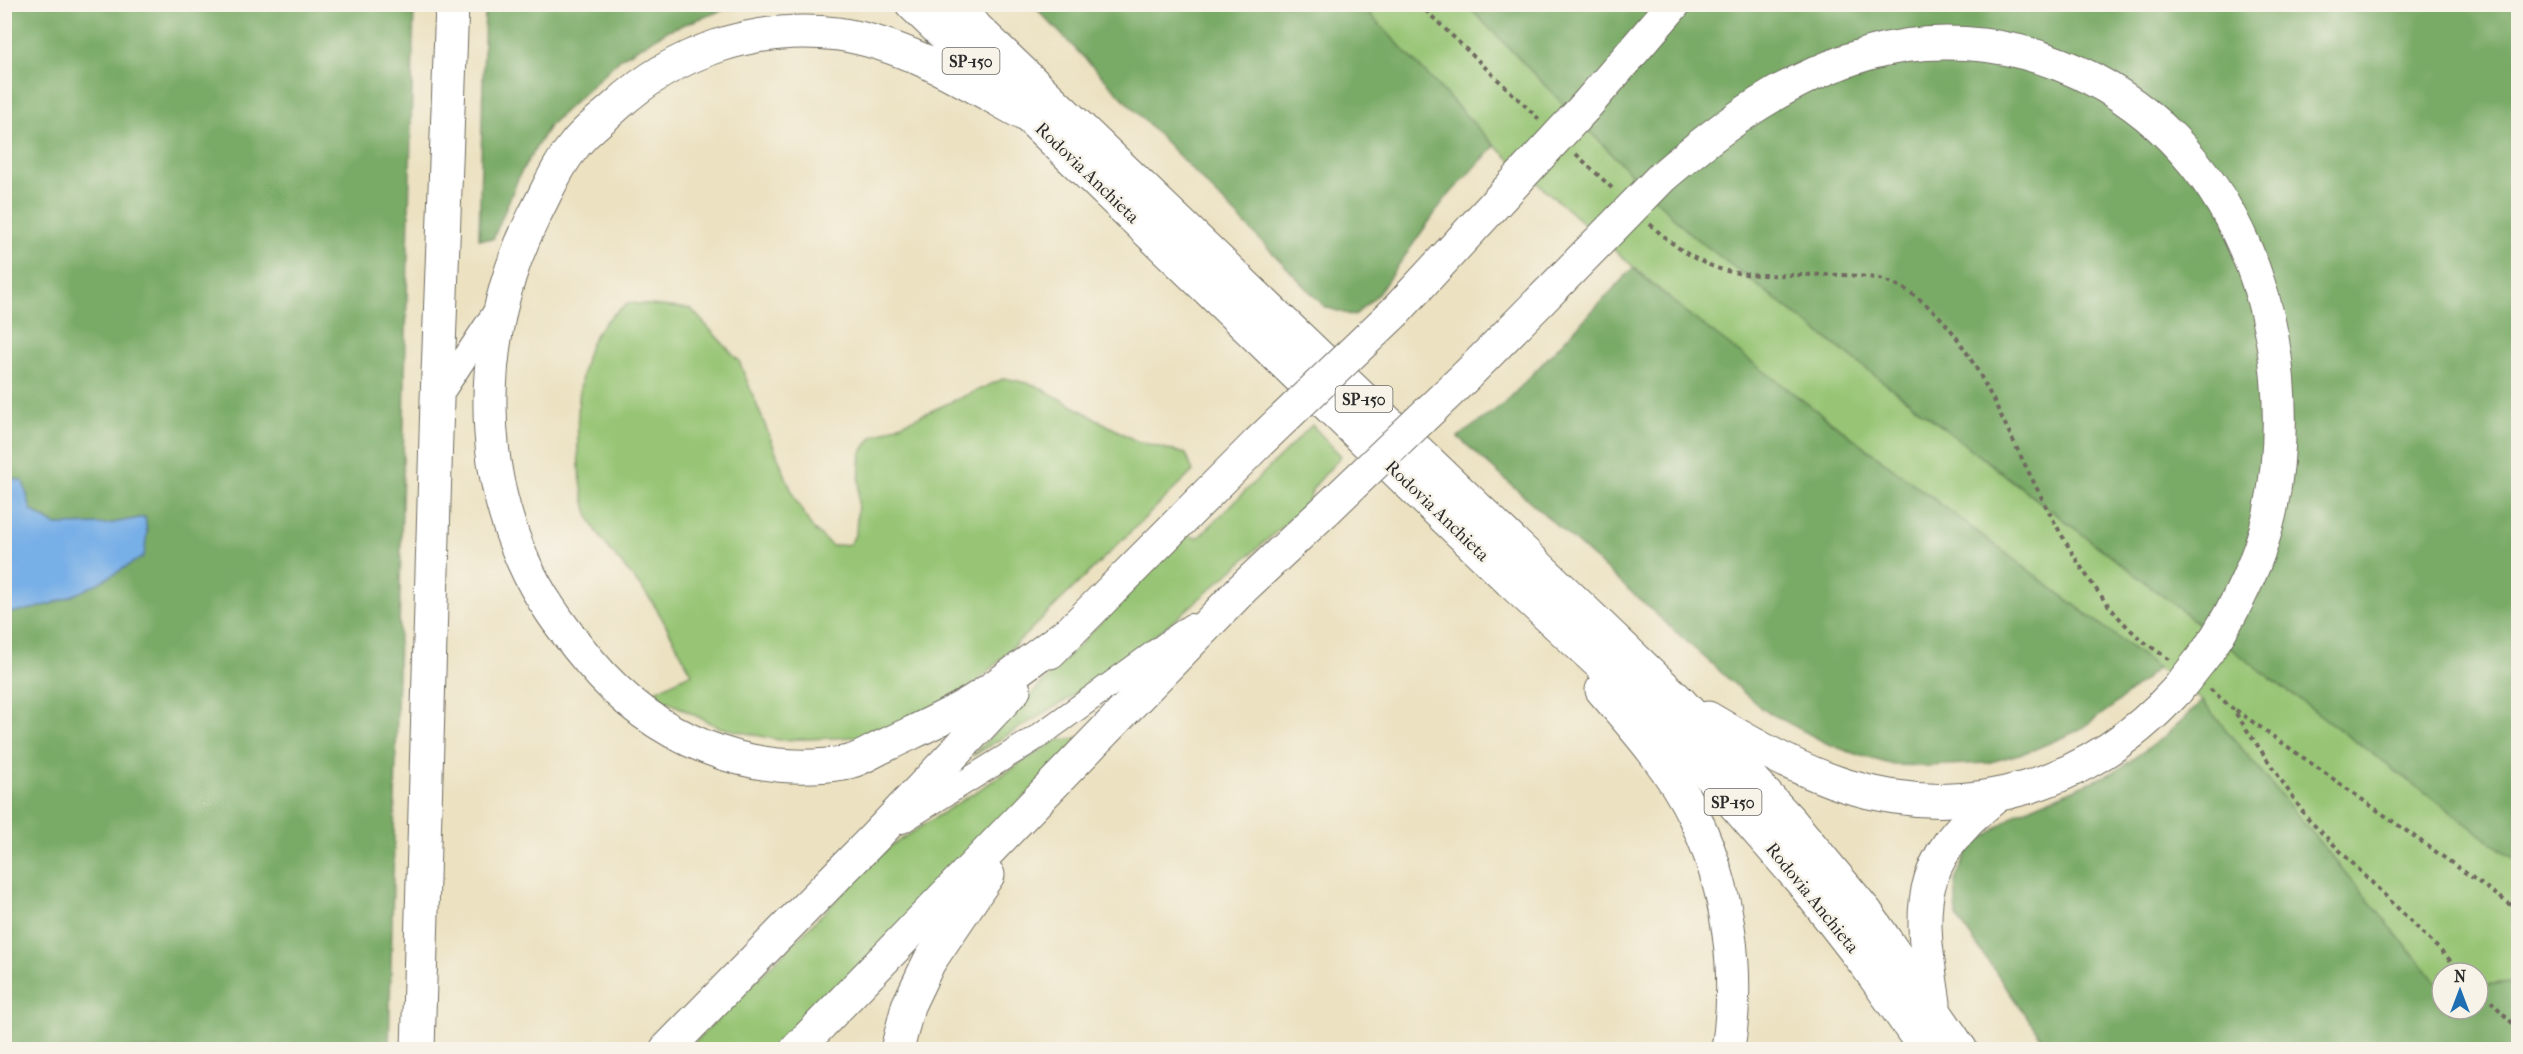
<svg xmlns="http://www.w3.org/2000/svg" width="2523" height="1054" font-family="'IM FELL French Canon',serif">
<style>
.green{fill:#97c574;stroke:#617850;stroke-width:1.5}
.forest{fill:#79aa66;stroke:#526a48;stroke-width:1.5}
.water{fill:#77afe7;stroke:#516d89;stroke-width:1.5}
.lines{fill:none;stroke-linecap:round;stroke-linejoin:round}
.minor-casing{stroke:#6f6b60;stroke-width:26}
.highway-casing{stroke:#6f6b60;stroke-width:35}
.path{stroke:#6f6b60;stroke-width:4;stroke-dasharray:4.5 4.5;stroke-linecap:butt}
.minor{stroke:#fff;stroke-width:24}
.highway{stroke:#fff;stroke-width:33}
.highway-bridge-casing{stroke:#6f6b60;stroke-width:35;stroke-linecap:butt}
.highway-bridge{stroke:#fff;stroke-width:33}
.labels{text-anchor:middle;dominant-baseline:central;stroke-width:5;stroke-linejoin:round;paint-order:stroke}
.shield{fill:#f7f3e8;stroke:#686764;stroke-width:1.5}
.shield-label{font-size:16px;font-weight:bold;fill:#2b2b2b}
.street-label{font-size:18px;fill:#2b2b2b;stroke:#f7f3e8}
</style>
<rect width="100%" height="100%" fill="#f7f3e8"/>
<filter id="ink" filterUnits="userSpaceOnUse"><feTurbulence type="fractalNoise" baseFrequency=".0167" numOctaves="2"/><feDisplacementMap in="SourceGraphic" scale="12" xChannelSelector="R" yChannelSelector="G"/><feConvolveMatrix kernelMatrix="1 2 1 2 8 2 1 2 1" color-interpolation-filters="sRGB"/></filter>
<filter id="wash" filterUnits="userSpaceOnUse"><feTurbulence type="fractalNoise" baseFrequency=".008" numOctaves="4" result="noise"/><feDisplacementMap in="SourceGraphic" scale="24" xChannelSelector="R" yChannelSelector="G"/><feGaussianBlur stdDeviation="1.35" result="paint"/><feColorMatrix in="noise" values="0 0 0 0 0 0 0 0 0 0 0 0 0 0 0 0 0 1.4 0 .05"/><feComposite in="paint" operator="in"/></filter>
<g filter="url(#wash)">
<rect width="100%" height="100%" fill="#ece2c2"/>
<g class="green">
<polygon points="1361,5 1467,5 1688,232 2258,669 2518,862 2518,981 2478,986 2478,973 2442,973 2442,989 2202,701 1684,311 1495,146"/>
<path d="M630,303L691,309L739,361L795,499L812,528L832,546L850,544L856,533L861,453L872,437L1005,378L1035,385L1136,441L1186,454L1193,471L976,683L925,713L857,737L779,740L718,727L651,693L692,673C679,651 668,627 654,605C637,578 604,549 591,521C573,480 573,381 592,341C600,325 615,311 630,303Z"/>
<polygon points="1312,425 1341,456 1313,488 1307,505 1176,619 1080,692 972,756 1185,535 1198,538"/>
<polygon points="1083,738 778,1049 687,1050 889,847 1057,740"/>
</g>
<g class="forest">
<polygon points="5,5 414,5 389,1049 5,1049 5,615 20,609 40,607 147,533 145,517 108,524 55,525 31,510 23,481 5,478"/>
<polygon points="485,5 485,4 759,5 726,9 669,30 621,58 549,126 520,174 493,239 479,239"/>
<polygon points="1033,5 1361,5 1495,146 1445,199 1378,294 1354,316 1325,307"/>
<polygon points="1467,5 2518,5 2518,862 2258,669 1688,232"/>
<polygon points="1633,268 1684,311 2158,668 2112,707 2077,731 2033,750 1987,763 1927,766 1894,765 1858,755 1828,744 1762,709 1458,437 1506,402"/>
<polygon points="2202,701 2442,989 2442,1009 2478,1009 2478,986 2518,981 2518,1049 2049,1049 1957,917 1955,881 1968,850 2017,813 2114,772 2165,736"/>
</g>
<path class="water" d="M6,477L23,481L31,510L55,525L108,524L145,517L147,533L144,556C115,574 74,599 40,607C28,611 17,610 5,615Z"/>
</g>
<g filter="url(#ink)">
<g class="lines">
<g class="minor-casing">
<g id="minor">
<polyline points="437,400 495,312"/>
<polyline points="902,821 1039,736 1191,626"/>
</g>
</g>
<g class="highway-casing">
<g id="highway">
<polyline points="912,4 1510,581 1663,722 1802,882 1867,966 1926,1050"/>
<polyline points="951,4 1680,702 1792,823 1866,912 1961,1050"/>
<polyline points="1584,108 1674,4"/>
<path d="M1031,118C970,85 908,44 838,34C756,24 675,51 615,107C602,119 585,131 574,146C557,166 546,193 534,216C481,322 474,452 523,561C539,598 564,631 590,662C653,738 750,780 849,762C862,759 874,750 886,745C915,731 945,718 973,701C1005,681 1035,657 1065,635"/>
<path d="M1662,177C1724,124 1789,76 1870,53C1931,36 2001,41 2059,64C2238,134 2306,335 2270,513C2259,562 2235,610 2207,652"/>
<polyline points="1396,311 1519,178"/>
<polyline points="1465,377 1564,277"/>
<polyline points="1050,652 1258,443"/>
<path d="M1602,690C1636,729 1673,771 1695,818C1729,890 1740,972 1728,1050"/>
<path d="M1708,718C1752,744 1797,770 1847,786C1970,824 2092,784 2177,690"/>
<path d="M1934,1003C1919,906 1913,864 1995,797"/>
<polyline points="418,1050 437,400 452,4"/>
<polyline points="666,1050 874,838 1014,690"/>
<polyline points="796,1050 1243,588 1327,509"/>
<polyline points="897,1050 908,1006 929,962 988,875"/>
</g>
</g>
<g class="path">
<polyline points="1419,4 1540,120"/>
<polyline points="1576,154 1614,190"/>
<path d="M1650,224C1673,246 1699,265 1731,272C1777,281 1859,266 1897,285C1908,290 1921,300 1930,308C1962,335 1988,389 2006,426C2039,493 2081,585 2137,636C2147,645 2159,652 2170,660"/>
<polyline points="2210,689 2232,708 2307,818 2463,973"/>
<polyline points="2236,710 2518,910"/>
<polyline points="2478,988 2518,1029"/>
</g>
<use href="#minor" class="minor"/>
<use href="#highway" class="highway"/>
<g class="highway-bridge-casing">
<g id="highway-bridge">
<polyline points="1519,178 1584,108"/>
<polyline points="1564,277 1662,177"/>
<polyline points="1258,443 1396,311"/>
<polyline points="1327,509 1465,377"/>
<polyline points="2177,690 2207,652"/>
</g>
</g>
<use href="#highway-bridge" class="highway-bridge"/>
</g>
</g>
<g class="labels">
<g class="shield">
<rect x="942.5" y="48" width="57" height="26" rx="4.5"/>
<rect x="1335.5" y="386" width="57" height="26" rx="4.5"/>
<rect x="1704.5" y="789" width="57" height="26" rx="4.5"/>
</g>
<g class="shield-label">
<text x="971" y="61">SP-150</text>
<text x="1364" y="399">SP-150</text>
<text x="1733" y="802">SP-150</text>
</g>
<g class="street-label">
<text transform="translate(1087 173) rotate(44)">Rodovia Anchieta</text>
<text transform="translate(1437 511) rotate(44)">Rodovia Anchieta</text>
<text transform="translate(1812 898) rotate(51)">Rodovia Anchieta</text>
</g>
</g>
<rect width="2523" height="1054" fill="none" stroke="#f7f3e8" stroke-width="24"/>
<g transform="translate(2460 991)"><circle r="28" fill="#f7f3e8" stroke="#a5a39c" stroke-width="1.5"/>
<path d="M0-4.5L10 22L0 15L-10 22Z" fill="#1f6fb2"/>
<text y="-9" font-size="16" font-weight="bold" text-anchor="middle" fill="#2b2b2b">N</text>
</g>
</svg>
